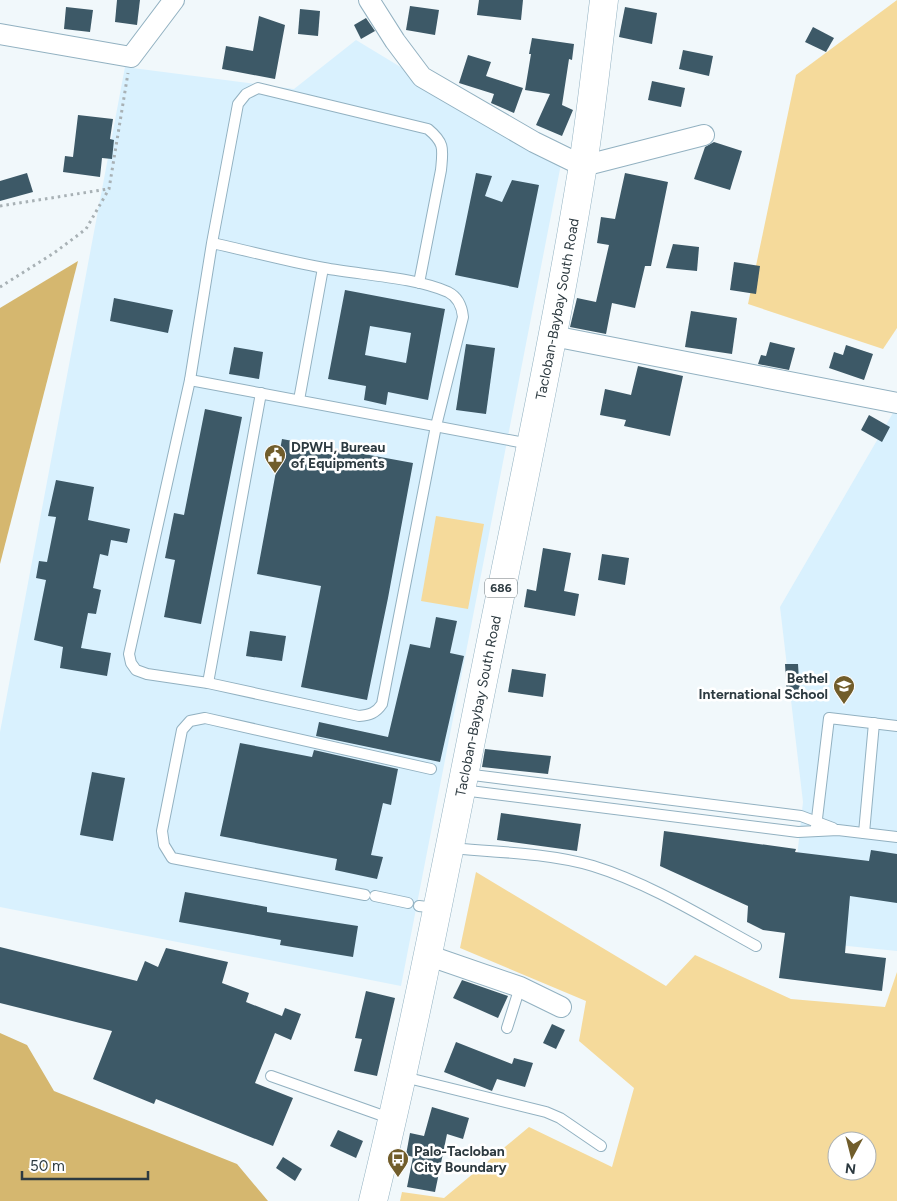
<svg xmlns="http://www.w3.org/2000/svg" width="897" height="1201" font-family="Figtree,sans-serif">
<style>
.built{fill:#d9f1fe}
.green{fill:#f5da9b;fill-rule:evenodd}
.forest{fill:#d5b76f}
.building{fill:#3d5967;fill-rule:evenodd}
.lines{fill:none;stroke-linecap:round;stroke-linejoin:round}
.service-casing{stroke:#92b1c1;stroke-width:12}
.minor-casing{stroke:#92b1c1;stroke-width:22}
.primary-casing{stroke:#92b1c1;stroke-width:29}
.path{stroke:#a8b1b5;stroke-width:3;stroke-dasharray:2.5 4;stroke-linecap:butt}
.service{stroke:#fff;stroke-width:10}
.minor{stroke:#fff;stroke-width:20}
.primary{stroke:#fff;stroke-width:28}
.labels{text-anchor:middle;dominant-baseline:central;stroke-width:5;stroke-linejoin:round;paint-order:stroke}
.shield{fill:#fff;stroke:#6c7579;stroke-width:1}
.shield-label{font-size:12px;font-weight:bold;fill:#2d3a40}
.street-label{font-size:14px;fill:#2d3a40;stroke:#fff}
.poi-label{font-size:14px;font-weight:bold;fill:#2d3a40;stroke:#fff;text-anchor:start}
</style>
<rect width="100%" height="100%" fill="#f1f8fb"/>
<g class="built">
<polygon points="356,40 561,164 401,986 0,907 0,732 125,67 294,89"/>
<polygon points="897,406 897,951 788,940 803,802 780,607"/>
</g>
<g class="green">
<polygon points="897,0 897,328 883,349 748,304 796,75"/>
<polygon points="436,516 484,524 468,609 421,601"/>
<path d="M476,872L666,986L695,955L791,999L885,1007L897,972V1201H400L402,1192L444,1198L529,1127L612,1167L634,1088L579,1041L586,1001L460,948ZM837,1141H867V1171H837Z"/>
</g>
<g class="forest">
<polygon points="78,261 0,564 0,308"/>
<polygon points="0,1033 27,1045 54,1091 237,1164 268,1201 0,1201"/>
</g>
<g class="building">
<polygon points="117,0 140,0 137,25 115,22"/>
<polygon points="479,0 523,0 521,20 477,15"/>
<polygon points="410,6 439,10 435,35 406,30"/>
<polygon points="66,7 93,10 90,32 64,29"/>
<polygon points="625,7 657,13 652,44 619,37"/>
<polygon points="300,9 320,11 318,36 298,34"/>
<polygon points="259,16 285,25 275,79 222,69 226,46 253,51"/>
<polygon points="366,18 375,31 361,39 354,25"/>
<polygon points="813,27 834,38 826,52 805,42"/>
<polygon points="532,38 574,44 572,60 569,59 562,105 573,110 562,136 536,125 550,94 525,90 531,54 529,54"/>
<polygon points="683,50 713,56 709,76 679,69"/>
<polygon points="468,55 491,62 486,76 523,88 514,113 491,103 494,94 459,83"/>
<polygon points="652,81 685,88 681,107 648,100"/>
<polygon points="78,115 113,119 110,139 114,140 112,159 102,158 100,177 63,172 65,156 73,157"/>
<polygon points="714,142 742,151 730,190 694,179 705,147"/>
<polygon points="27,173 33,192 0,201 0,181"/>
<polygon points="476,173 492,176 485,196 502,202 512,180 539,185 518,288 455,275"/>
<polygon points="625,173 668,182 651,266 645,266 635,308 612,303 606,334 570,327 577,298 596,302 609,245 597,243 601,217 615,219"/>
<polygon points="673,244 699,247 697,271 666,268"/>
<polygon points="734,262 760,266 756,294 730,290"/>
<path d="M345,290L445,309L428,400L388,392L386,405L364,400L366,386L328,379ZM370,326L411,333L406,363L365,355Z"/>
<polygon points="114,298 173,310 168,333 110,321"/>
<polygon points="691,311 737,318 732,354 685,347"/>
<polygon points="770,342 795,348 789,370 758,364 761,355 766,356"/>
<polygon points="466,344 495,348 486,414 456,410"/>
<polygon points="846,345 873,354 864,380 829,368 834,352 843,355"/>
<polygon points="234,347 263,352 259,379 229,374"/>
<polygon points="638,366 683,376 670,436 624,426 626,420 600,415 605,389 631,395"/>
<polygon points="205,409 242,417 201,624 164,617 175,560 165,558 174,513 184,515"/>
<polygon points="869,415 890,427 882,442 861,430"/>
<polygon points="282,439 413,463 388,598 367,700 301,687 321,586 257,574"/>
<polygon points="56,480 94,487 88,520 130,529 127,543 111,540 108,556 100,554 93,588 101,590 96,614 88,613 81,648 111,653 107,676 60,668 63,647 34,640 46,580 36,578 39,561 47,562 56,517 48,516"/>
<polygon points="543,548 571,553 564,591 579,594 575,616 524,607 527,589 536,591"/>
<polygon points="602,554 629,558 625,585 598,580"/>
<polygon points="436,617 457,621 450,653 464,656 440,762 316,736 319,722 388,737 410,644 430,648"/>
<polygon points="250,631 286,636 282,661 246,656"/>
<polygon points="785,664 798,664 800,695 787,696"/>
<polygon points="512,669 546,674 543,697 508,692"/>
<polygon points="240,743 312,757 314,750 398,769 391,805 383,803 371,855 383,857 377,879 335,870 337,859 220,836"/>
<polygon points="485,749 551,756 548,774 482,767"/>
<polygon points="92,772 125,778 113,841 80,835"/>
<polygon points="501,813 581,824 577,851 497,840"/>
<polygon points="664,831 796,849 795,852 869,861 871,850 897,854 897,903 850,896 845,953 886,958 882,991 779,978 785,933 763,930 747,922 748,906 660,866"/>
<polygon points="185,892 267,907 267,912 358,926 353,957 280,945 281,940 179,922"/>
<polygon points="0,947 137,981 145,961 158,967 166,948 228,962 222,983 249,993 246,1002 282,1016 285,1008 301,1014 291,1040 275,1033 255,1083 293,1098 273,1146 156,1099 154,1104 93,1079 112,1031 0,1003"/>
<polygon points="462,980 508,996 498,1018 453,998"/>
<polygon points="366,991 395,998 377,1076 354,1071 362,1039 355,1038"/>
<polygon points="552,1024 565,1030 556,1049 543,1043"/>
<polygon points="456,1042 512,1064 514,1058 533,1063 525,1087 497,1079 492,1091 444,1072"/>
<polygon points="432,1107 469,1118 463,1139 447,1134 435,1192 407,1187 413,1157 406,1155 410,1133 424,1136"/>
<polygon points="338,1130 363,1141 356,1158 330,1146"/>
<polygon points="283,1157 302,1169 295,1181 276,1168"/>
</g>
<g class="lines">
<g class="service-casing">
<g id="service">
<path d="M212,243C249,251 286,261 324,268C361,275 414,277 448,292C458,297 462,307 463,317L436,426L382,704C376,713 370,715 359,716L208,683L147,674L136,670L131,663L129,654L190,380L212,243L238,104L246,94L258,88L428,129C445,143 443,149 441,170L419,283"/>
<polyline points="190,380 530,444"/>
<polyline points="299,400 323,268"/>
<polyline points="208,683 261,393"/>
<polyline points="465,774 801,816 833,828"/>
<polyline points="462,790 798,832 838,830 897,837"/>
<polyline points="816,827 829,718 897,726"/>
<polyline points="864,833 874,723"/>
<path d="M450,848C495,852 549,853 593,866C651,884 703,917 756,946"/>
<polyline points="365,895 172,858 164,845 162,831 182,730 190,721 205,718 431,769"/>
<polyline points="375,896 408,903"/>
<polyline points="419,906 436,908"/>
<polyline points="507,1028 520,987"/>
<polyline points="271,1076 392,1119"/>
<polyline points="404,1077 546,1112 560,1118 601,1146"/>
</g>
</g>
<g class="minor-casing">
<g id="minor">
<polyline points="369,0 395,41 422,77 534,142 583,166 704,135"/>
<polyline points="0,34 131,57 174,0"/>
<polyline points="553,336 897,403"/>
<polyline points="427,955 520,987 561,1007"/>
</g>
</g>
<g class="primary-casing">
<g id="primary">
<path id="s1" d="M373,1201C416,1024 450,844 486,666C519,501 555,337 582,171C591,114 597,57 604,0"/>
</g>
</g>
<g class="path">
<polyline points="0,206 108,189"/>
<polyline points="0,287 54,253 86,229 109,189 128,73"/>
</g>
<use href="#service" class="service"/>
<use href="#minor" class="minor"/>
<use href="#primary" class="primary"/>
</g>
<defs>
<g id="civic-pin" transform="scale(1.125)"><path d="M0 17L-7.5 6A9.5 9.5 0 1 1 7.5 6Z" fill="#715d2b" stroke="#fff"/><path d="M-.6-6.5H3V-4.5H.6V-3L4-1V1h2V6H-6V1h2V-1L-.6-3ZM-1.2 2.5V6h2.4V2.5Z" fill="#fff"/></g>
<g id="school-pin" transform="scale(1.125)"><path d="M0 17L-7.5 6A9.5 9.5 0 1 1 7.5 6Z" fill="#715d2b" stroke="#fff"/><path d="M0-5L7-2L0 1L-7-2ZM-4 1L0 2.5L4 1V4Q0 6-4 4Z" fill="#fff"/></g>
<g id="bus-pin" transform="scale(1.125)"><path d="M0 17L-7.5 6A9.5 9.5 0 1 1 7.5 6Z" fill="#715d2b" stroke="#fff"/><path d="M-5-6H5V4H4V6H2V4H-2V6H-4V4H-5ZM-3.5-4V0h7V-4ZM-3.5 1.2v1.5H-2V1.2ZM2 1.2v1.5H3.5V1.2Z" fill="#fff"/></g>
</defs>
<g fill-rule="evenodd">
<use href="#civic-pin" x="275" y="455"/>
<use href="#school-pin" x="844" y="686"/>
<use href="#bus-pin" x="398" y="1159"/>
</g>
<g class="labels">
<rect class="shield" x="485" y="578.5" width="32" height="19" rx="4"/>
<g class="shield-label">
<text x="501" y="588">686</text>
</g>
<g class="street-label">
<text stroke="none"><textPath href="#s1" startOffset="911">Tacloban-Baybay South Road</textPath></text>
<text stroke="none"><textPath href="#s1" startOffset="506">Tacloban-Baybay South Road</textPath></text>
</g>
<g class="poi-label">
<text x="291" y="447">DPWH, Bureau<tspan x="291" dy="16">of Equipments</tspan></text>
<text x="828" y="678" text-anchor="end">Bethel<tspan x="828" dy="16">International School</tspan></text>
<text x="414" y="1151">Palo-Tacloban<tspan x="414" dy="16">City Boundary</tspan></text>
</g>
</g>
<g transform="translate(852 1156) rotate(187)"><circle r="24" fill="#ffffff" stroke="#abb0b3"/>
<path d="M0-4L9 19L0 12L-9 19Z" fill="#715d2b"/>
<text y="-8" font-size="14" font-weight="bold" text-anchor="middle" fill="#2d3a40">N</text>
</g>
<path d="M22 1171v8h126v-8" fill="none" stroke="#2d3a40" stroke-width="2.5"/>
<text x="30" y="1171" font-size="15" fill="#2d3a40" stroke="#ffffff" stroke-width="4" paint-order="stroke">50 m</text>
</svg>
